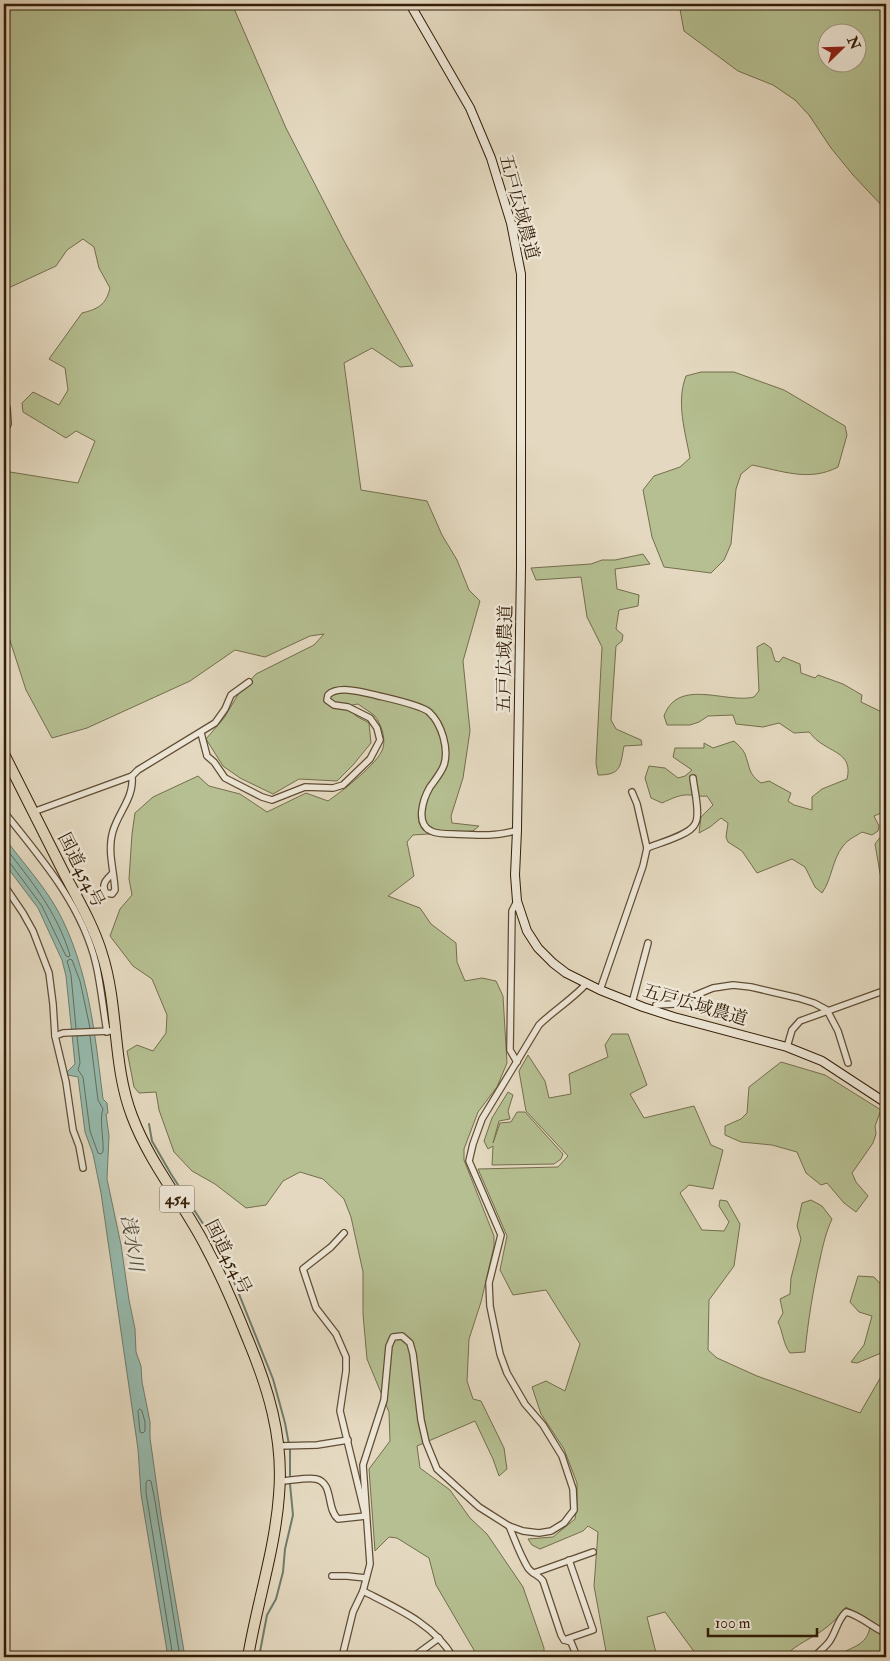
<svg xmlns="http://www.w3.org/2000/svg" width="890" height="1661" font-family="'IM FELL Double Pica','Noto Serif JP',serif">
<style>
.green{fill:#b5bf91;stroke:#746e4c;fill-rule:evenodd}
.water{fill:#96baae;stroke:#6f7c6b}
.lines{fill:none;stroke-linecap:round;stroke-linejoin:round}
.shore{stroke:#656c5a;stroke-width:1}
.stream{stroke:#6f7c6b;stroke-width:2}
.street-casing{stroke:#604d34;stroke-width:8}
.secondary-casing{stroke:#341e06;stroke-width:10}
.highway-casing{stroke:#341e06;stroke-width:12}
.street{stroke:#ede6d6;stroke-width:5.5}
.secondary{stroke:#ede6d6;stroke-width:8}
.highway{stroke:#e4d9c0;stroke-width:10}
.labels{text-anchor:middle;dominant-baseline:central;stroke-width:5;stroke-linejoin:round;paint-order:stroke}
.shield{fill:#ede6d6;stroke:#6c5a44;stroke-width:1}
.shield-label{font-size:16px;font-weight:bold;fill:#341e06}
.street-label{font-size:18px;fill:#341e06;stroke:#ede6d6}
.water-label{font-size:19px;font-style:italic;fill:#514d38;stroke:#ede6d6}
</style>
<rect width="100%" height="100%" fill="#e4d9c0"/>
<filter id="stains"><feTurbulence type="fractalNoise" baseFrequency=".004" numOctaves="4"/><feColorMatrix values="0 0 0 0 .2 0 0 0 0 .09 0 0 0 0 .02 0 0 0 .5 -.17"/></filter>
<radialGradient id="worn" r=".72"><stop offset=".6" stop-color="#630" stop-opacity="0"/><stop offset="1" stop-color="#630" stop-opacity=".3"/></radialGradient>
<g class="green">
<path d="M4,4H232L286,128L343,239L413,366L400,367L372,348L344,363L361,490L427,501L442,535L457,560L469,590L480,601L463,661L470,731L463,778L451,816L452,823L479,826L473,831L413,835L407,842L414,876L388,896L420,908L431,924L456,943L457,962L465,981L482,978L496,981L503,996L507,1063L497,1087L478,1112L464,1149V1160L494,1236V1246L481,1302L469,1339L467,1381L473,1399L481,1401L504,1448L507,1469L499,1476L493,1459L475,1421L417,1446L420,1468L450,1490L470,1518L487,1534L523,1587L544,1648V1657H478L436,1585L429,1558L397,1538L389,1537L375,1551L369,1469L390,1441L389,1412L367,1359L363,1314V1272L351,1217L344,1199L323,1179L300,1172L283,1181L266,1205L246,1208L215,1184L192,1171L174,1152L159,1110L156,1092L139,1093L134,1087L127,1051L137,1045L153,1051L166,1033L167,1015L152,979L133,966L110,936L120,909L132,895L129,879L132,834L135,813L153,797L198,776L209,786L240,794L267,812L306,793L328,801C341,792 379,763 383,748C386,738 381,723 374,715C369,711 363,708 358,704L347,706L356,716L369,723L371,743L353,765L337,781L299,779L273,794L240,778L223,766L206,739L224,718L239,693L256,674L314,645L324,634L310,636L265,657L235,650L190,681L87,728L52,738L26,690L4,622V471L78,483L95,441L76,431L66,438L23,412L22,403L33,392L59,405L68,390L65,368L49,359L82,313C98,309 106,305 110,288L99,268L94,247L83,239L67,250L56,266L4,290Z"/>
<path d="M679,4H886V210L853,175L831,148L809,115L795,100L773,85L738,71L684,31ZM858,32V62H828V32Z"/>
<path d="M701,372H734L784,390L845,426L847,435L838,467C810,482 782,471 752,465L741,474L736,489L731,544L724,560L711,573L664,567L652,537L643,490L654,476L680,467L690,458C685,431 676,402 686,376Z"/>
<path d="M643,554L650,564L615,569L617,589L639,595L638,606L619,610L616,629L623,635L622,641L616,646L611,720L616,729L641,740L642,745L624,746C620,766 622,775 598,775L596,763L602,647L587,617L581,577L536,580L531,568L591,564L602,560H615Z"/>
<path d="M764,643L771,648L775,661L779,662L783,657L800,664L801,673L815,678L818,675L843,684L862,695L861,702L886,714V811L874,816L879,826L878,831L872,835L862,832C856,836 847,840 843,846C832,860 832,879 822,893L815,887L805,867L792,859L757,873L742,851L728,842L726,837L728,823L721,818L710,827L699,833L701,817L713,805L707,796C701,797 696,795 690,795C680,794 671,799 662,803L651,798L645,778L649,766L665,768L678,778L685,776L692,770L673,757L675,748H704V743L713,748L734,741C738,745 743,749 745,754C750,767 748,774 761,783L769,781L791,793L788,801L794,805L812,810V797L822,789L847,779C853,754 833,753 818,741C815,739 812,735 809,732L794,733L779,723L763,727L736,724L733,715L708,716L699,722L690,725H667L664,716C678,677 726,704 754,697L759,691L757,647Z"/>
<polygon points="886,834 886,898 880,873 875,844 882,835"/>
<path d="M612,1034H628L647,1085L630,1094L644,1118L694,1106L711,1145L723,1150L713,1189L689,1185L680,1193L702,1230L724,1231L729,1222L719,1206L720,1200L727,1201L740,1224L734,1266L709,1300L708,1350L717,1358L757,1376L860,1413L886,1368V1657H836C848,1647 868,1647 870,1626L861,1615L846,1607C840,1614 834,1622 827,1627C812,1639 797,1643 784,1657H698L665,1612L647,1617L657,1657H607L594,1586L598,1532L588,1526L583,1531L540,1549L532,1545L528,1539L553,1537L575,1519L577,1506V1483L564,1449L541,1414L532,1387L546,1381L565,1391L580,1344L546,1290L513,1295L500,1270L507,1236L478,1169L558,1167L568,1156L526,1111L519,1071L528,1055L545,1081L549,1098L571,1094L569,1074L608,1057L605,1045Z"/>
<polygon points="781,1062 825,1075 881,1110 875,1126 876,1134 873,1143 852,1173 856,1182 868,1196 856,1212 844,1203 827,1183 821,1185 806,1173 797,1152 772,1145 741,1142 725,1135 725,1126 741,1119 747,1113 749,1087"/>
<polygon points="508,1092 513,1095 508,1111 510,1119 499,1121 493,1143 500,1123 511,1122 517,1112 525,1112 563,1154 561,1159 554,1164 492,1165 493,1146 488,1149 484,1141 492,1118"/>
<path d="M811,1200L822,1206L832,1219C826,1232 823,1245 820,1259C813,1290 808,1321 805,1352L790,1353C783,1344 783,1332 778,1322L783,1313L780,1299L790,1294L791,1278L801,1239L797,1226L802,1203Z"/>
<polygon points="858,1276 874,1277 886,1290 886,1351 857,1363 851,1362 864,1345 872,1316 859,1312 850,1302"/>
</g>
<path class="water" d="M4,837C22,862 43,884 58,911C89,969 95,1035 103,1099L107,1103L108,1113L106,1114L109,1136L107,1179L121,1245L129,1300L135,1329L136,1352L141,1366L142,1382L150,1422V1438L161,1516L185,1657H168L141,1494L138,1449L101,1193L93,1154L85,1132L78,1077L68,1075L67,1072L75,1064L66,976L62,960L38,908L4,863Z"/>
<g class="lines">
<g class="shore">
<path d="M4,846C32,882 56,910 70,955L69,957L66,956L42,906L10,863L4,861"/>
<polyline points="76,1028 71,975 67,961 70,959 72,960 80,981 90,1028"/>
<path d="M77,1036L80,1063L78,1070L83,1077L90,1131L98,1153L101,1154L103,1152C104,1140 99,1118 103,1109L98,1100L90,1036"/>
<polygon points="140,1409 142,1411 145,1422 145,1431 143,1433 140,1432 138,1411"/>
<polyline points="173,1657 146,1493 146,1482 148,1480 151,1481 155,1501 180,1657"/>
</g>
<polyline class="stream" points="149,1124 152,1141 171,1174 209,1233 229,1269 273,1379 285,1423 290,1450 290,1484 293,1515 285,1549 283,1572 276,1599 267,1615 259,1657"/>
<g class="street-casing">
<g id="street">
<polyline points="4,432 8,424 7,408"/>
<path d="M201,733L207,756L214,762L225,778L262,797L272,800L305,787L333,788L343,785L370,759L380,740L377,728L370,718L348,707L334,705L327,700L328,695C338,685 362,692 375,695C387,698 421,705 429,712C442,724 449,749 444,765C441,773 435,780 430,787C423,799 415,824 431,831C437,834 446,834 453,834C474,835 499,837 517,830"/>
<path d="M4,812C41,858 82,905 96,964C101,986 103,1009 107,1032"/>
<polyline points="33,812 132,776 138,770 215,723 225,709 231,695 249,682"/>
<path d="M647,848C659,843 690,835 695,824C701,815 694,789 693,778"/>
<path d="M112,874C106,880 101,884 106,893L112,894L115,890C114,870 107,851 113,831C119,811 134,798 132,776"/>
<polyline points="4,885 23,913 33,931 49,973 53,1004 55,1036 66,1082 73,1130 79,1146 83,1168"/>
<polyline points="600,990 643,866 647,848 637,804 632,792"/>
<polyline points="632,1003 648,943"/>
<polyline points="656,1005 674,1004 713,988 733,985 751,987 798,998 814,1003 827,1010 838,1031 848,1063"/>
<polyline points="55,1036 63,1033 110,1031"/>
<polyline points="787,1047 792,1030 800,1021 886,990"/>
<polyline points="517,1062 510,1050 512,911 517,901"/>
<polyline points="344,1233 331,1247 303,1269 316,1308 336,1334 346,1357 346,1371 340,1411 365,1514"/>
<polyline points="279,1446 317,1445 348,1440"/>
<path d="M280,1481C290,1481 307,1477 316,1479C334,1483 326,1509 338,1519L366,1516"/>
<path d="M509,1526C515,1540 520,1555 528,1568C532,1574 539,1575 543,1581L561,1635L564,1640L571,1642L577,1657"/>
<polyline points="534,1573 593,1552"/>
<polyline points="332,1576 347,1576 366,1578"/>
<path d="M363,1591C396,1608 434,1624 453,1657"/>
<polyline points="564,1640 593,1630 569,1560"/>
<path d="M342,1657L353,1612L363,1591L370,1564L363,1465L384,1400L389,1346L393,1337L402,1336L410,1343L413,1354L421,1420L426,1442L437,1469L479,1507L509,1526L523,1531L539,1533L551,1531L564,1523L574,1510L573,1489L562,1456L543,1425L525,1404L507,1373L500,1354L490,1306L489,1283L501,1235L469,1161L473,1144L482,1119L539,1025C554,1010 573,999 587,983"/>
<polyline points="413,1657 439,1638"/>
<path d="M814,1657C819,1652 825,1647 829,1642C836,1633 837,1620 846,1612C860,1615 873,1628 886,1633"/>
</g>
</g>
<g class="secondary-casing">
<polyline id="secondary" points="410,4 470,108 491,158 511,223 521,274 521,567 517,830 515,875 517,901 527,931 538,948 553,963 566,973 600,990 643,1007 674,1017 787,1047 822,1061 886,1103"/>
</g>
<g class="highway-casing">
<path id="highway" d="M4,754C24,794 45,835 65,875C79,901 94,927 102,954C119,1007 112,1064 132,1116C150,1164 183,1202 206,1247C221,1275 234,1305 246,1335C268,1387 284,1438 279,1495C275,1550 257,1603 248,1657"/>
</g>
<use href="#street" class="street"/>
<use href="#secondary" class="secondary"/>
<use href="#highway" class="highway"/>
</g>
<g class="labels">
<rect class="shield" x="159.5" y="1185.5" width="35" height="27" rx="4"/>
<g class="shield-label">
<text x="177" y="1199">454</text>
</g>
<g class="street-label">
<text transform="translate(519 207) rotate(75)">五戸広域農道</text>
<text transform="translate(505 659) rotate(-89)">五戸広域農道</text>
<text transform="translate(81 870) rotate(63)">国道454号</text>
<text transform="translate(695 1005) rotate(16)">五戸広域農道</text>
<text transform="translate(228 1257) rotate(63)">国道454号</text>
</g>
<g class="water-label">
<text transform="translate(132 1243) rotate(81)">浅水川</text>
</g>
</g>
<rect width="890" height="1661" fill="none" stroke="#e4d9c0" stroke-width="20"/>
<rect x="5" y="5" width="880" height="1651" fill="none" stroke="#341e06" stroke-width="2.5"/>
<rect x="10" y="10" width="870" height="1641" fill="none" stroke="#341e06"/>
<g transform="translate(842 48) rotate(67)"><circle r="24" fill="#ede6d6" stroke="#a39683"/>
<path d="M0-4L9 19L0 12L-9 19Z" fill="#8f2418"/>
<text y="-8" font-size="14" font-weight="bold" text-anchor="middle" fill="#341e06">N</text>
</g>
<path d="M708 1628v8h109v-8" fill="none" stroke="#341e06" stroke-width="2.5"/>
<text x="715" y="1628" font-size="15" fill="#341e06" stroke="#ede6d6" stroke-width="4" paint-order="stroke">100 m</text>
<rect width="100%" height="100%" filter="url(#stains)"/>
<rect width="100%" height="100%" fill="url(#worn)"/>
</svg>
